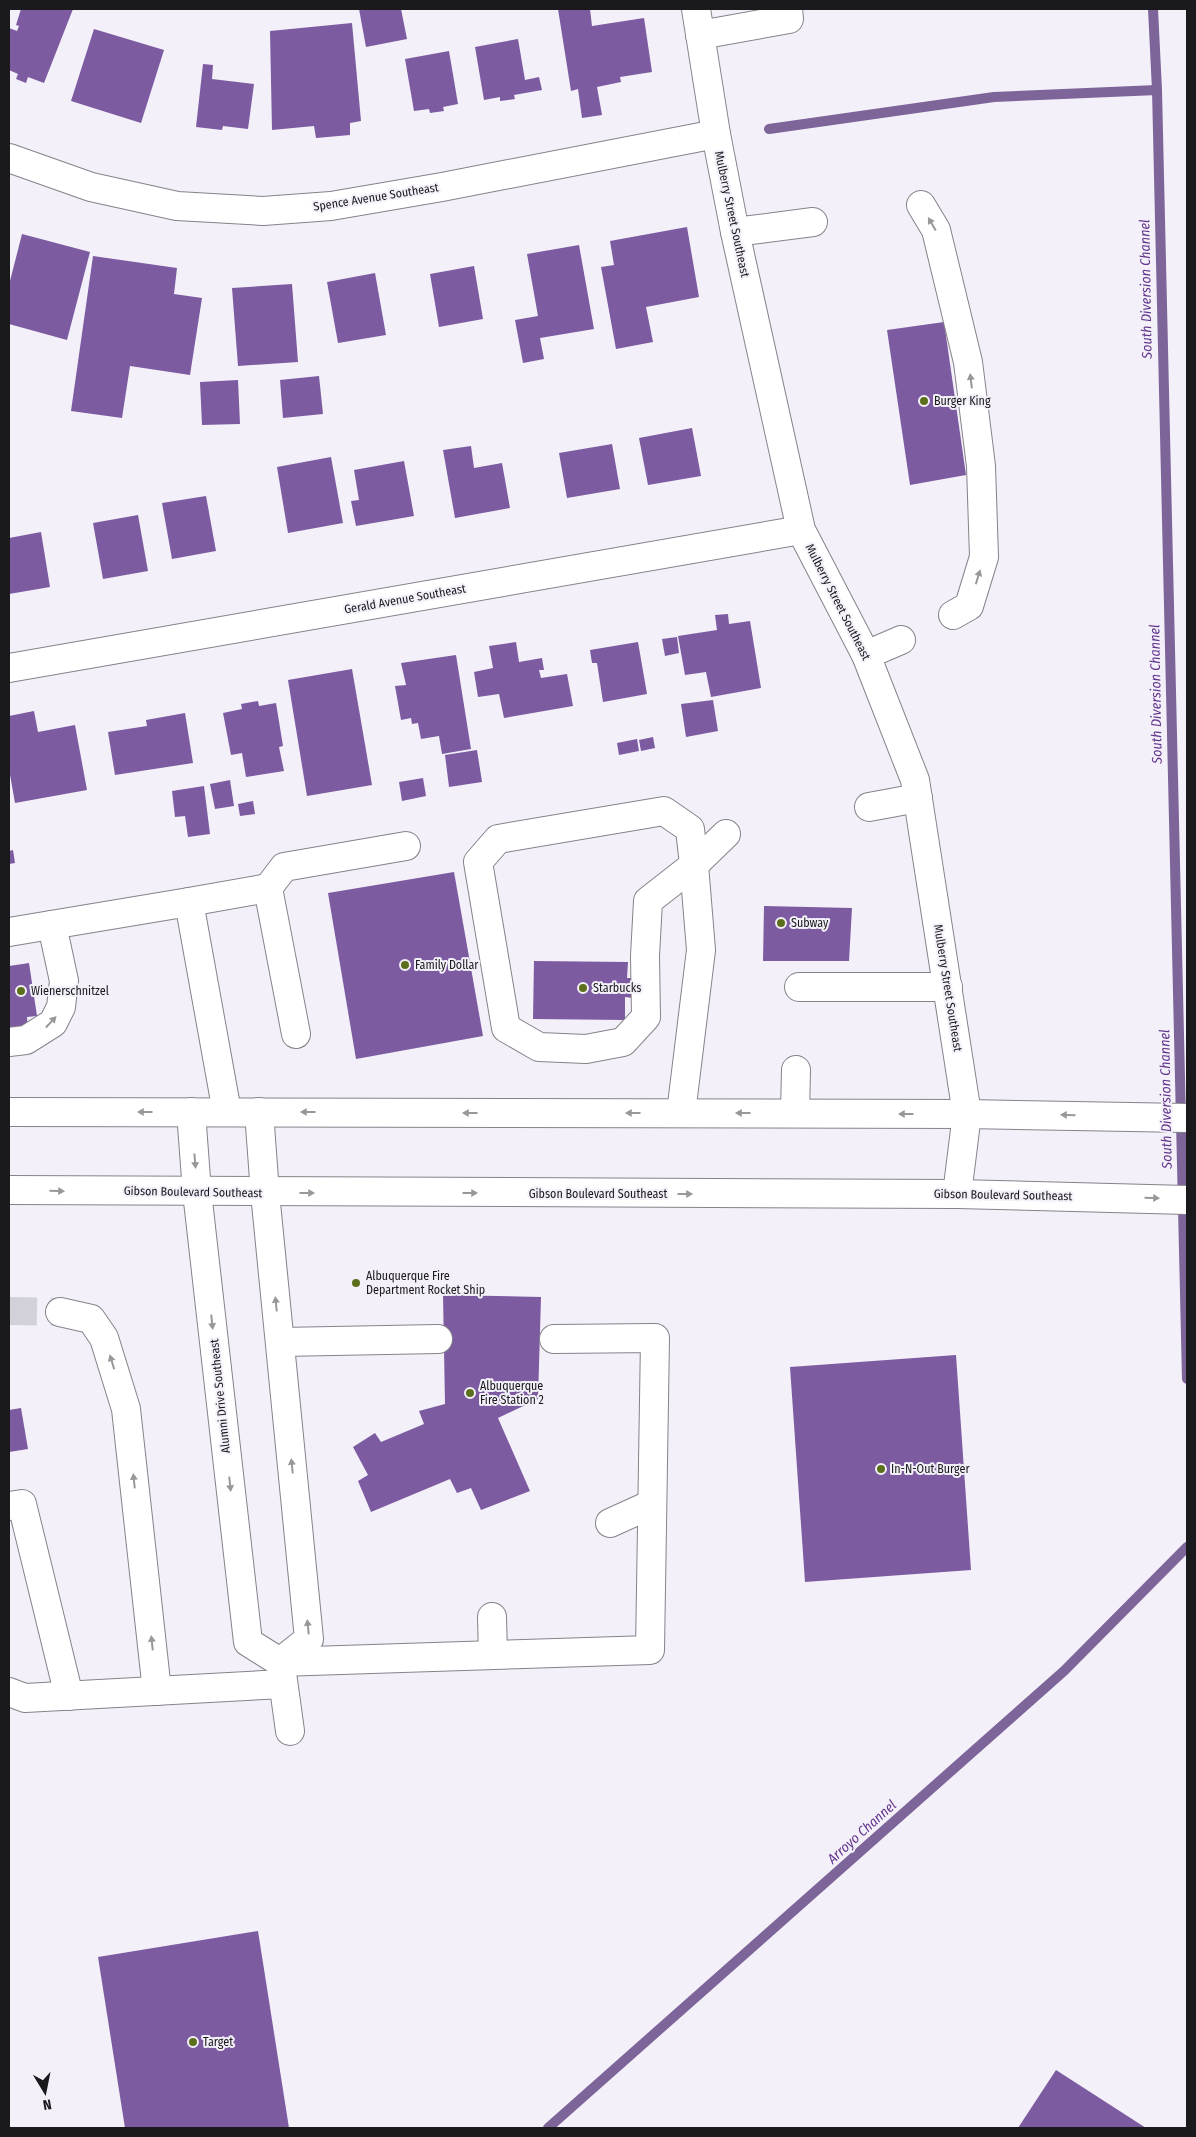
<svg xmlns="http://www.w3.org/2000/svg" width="1196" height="2137" font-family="'Fira Sans Condensed',sans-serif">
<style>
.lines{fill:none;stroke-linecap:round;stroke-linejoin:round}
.stream{stroke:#7d6499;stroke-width:10}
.building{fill:#7c5ba1}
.minor-tunnel{stroke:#d2d0d8;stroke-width:28;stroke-dasharray:28 14;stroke-linecap:butt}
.minor-casing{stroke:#85828a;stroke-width:30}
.major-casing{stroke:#85828a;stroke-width:30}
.minor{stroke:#fff;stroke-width:28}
.major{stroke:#fff;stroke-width:28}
.oneway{fill:#989899}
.poi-dot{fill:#5c6f1d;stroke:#f3f0f9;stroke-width:2}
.labels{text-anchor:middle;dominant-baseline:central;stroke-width:4;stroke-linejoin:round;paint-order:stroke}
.street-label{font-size:12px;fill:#1a191c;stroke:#f3f0f9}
.poi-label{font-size:12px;fill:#1a191c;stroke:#f3f0f9;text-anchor:start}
.water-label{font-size:14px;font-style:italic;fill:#61348c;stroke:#f3f0f9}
</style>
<rect width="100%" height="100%" fill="#f3f0f9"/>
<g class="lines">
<g class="stream">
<polyline points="1153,9 1157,90 1187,1379"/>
<polyline points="769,129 994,97 1157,90"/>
<polyline points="548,2128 1064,1671 1187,1547"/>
</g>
</g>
<g class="building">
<polygon points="21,9 73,9 44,83 28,77 26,83 16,79 18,74 9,70 9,28 17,31 19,26 16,25"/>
<polygon points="359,9 401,9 407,39 366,47"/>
<polygon points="558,9 590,9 592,26 644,18 652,72 620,77 621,82 597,87 602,115 582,118 578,89 571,91"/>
<polygon points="352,23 361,121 350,123 350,135 316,138 314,126 272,130 270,31"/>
<polygon points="94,29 164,50 141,123 71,101"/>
<polygon points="518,39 525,80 539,77 542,90 514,95 515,99 500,101 500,97 484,100 475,47"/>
<polygon points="449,51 458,104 443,107 444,111 430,113 429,109 414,111 405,59"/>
<polygon points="203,64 213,65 212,79 254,84 248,129 223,126 222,130 196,127"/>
<polygon points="687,227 699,297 646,307 653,342 616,349 601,267 614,265 610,241"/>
<polygon points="22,234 90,252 67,340 9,324 9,285"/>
<polygon points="579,245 594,329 540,338 544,359 523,363 515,320 538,316 527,254"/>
<polygon points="93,256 177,268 174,294 202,298 190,375 130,366 122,418 71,411"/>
<polygon points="474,266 483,319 439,327 430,274"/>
<polygon points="375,273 386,335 338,343 327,282"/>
<polygon points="292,284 298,362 238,366 232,288"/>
<polygon points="944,322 966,475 910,485 887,330"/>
<polygon points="319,376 323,414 283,418 280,380"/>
<polygon points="238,380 240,424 202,425 200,382"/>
<polygon points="692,428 701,476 648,485 639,438"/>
<polygon points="612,444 620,489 567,498 559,453"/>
<polygon points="471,446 474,468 502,463 510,508 455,518 443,450"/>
<polygon points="331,457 343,523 288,533 277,467"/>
<polygon points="404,461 414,516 356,526 351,501 359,500 354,470"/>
<polygon points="206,496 216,551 172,559 162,503"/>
<polygon points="138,515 148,571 103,579 93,523"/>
<polygon points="41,532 50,587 9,594 9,538"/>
<polygon points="728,614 729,624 750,621 761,688 711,697 706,672 685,675 678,636 717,630 715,615"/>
<polygon points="677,637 679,653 665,656 662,639"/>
<polygon points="516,642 519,662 542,658 544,670 539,670 541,678 567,674 573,706 504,718 499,694 478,697 474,672 493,668 489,646"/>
<polygon points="638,642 647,694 603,702 597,663 592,663 590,650"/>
<polygon points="456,655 471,749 442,754 439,736 421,739 418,723 412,724 411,718 401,720 395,686 406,685 401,663"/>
<polygon points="352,669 372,785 307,796 288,680"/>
<polygon points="713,700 718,731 686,737 681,704"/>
<polygon points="258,701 259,706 276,703 283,746 279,747 284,771 246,777 242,753 231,755 223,713 242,709 241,704"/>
<polygon points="34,711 38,732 75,725 87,790 15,803 9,769 9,716"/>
<polygon points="185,713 193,763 115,775 108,732 147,726 146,720"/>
<polygon points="653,737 655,748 641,751 639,740"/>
<polygon points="637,739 639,751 619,755 617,743"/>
<polygon points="477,750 482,782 449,787 445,755"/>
<polygon points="423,778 426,796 402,801 399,782"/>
<polygon points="230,780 234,806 215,809 210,784"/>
<polygon points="204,786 210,834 188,837 185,816 175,817 172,791"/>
<polygon points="253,801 255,814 240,816 238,804"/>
<polygon points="13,850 15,863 9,864 9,851"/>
<polygon points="454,872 483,1036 356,1059 328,893"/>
<polygon points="764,906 852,908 849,961 763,961"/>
<polygon points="534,961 628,962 627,978 634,978 633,998 625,997 625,1020 533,1019"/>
<polygon points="29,963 37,1016 27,1017 28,1030 9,1033 9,966"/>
<polygon points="443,1295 541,1297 538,1399 498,1418 530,1491 481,1510 471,1488 457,1493 450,1479 371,1512 358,1481 368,1475 353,1447 375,1433 381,1442 424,1424 419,1411 445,1404"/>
<polygon points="956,1355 971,1570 805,1582 790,1367"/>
<polygon points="21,1408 28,1449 9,1452 9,1410"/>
<polygon points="258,1931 289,2128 125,2128 98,1957"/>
<polygon points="1056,2070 1146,2128 1018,2128"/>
</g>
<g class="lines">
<polyline class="minor-tunnel" points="9,1311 60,1312"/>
<g class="minor-casing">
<g id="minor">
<polyline points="696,9 716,134 735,232 801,530 866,655 915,780 967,1114 957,1194"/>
<polyline points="700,35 789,19 788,9"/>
<polyline points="9,158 91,187 177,206 263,211 331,206 442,187 716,134"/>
<polyline points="921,205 936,230 968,362 981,466 984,557 969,606 953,615"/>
<polyline points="735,232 813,222"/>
<polyline points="866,655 901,640"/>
<polyline points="9,668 801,530"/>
<polyline points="869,807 918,798"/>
<polygon points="664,811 690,829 694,865 648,901 645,956 646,1017 623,1042 586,1049 539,1047 506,1028 478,862 498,839"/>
<polyline points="268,888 284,867 406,846"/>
<polyline points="189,902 268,888 296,1034"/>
<polyline points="9,932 189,902 227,1112"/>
<polyline points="799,987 948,987"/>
<polyline points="9,1042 26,1040 53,1023 61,1007 64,981 52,925"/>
<polyline points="191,1112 197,1192 248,1642 280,1662"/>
<polyline points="259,1112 265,1193 309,1639 280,1662"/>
<polyline points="681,1113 701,950 694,865 726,834"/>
<polyline points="795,1113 796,1070"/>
<polyline points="60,1312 91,1319 104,1338 126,1409 157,1691"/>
<polyline points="280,1342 438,1339"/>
<polyline points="9,1506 22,1504 69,1696"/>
<polyline points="610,1523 652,1504"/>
<polyline points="492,1617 493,1655"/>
<polyline points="280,1662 650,1650 655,1338 554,1339"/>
<polyline points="281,1666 290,1731"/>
<polyline points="9,1692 25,1698 283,1684"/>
</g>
</g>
<g class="major-casing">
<g id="major">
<polyline points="9,1112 967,1114 1187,1118"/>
<polyline points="9,1190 957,1194 1187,1200"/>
</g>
</g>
<use href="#minor" class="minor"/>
<use href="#major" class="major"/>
</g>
<defs><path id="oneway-solid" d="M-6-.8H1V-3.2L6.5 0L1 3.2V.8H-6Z" transform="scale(1.25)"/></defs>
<g class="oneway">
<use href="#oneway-solid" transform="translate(932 224) rotate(-120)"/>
<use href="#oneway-solid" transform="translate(971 381) rotate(-97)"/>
<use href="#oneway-solid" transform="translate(978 577) rotate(-73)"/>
<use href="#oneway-solid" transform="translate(51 1022) rotate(-47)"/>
<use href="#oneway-solid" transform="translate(145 1112) rotate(-180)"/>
<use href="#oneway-solid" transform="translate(308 1112) rotate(-180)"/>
<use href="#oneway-solid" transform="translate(470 1113) rotate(-180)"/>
<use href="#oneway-solid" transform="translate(633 1113) rotate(-180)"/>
<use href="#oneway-solid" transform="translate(743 1113) rotate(-180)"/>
<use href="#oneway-solid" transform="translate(906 1114) rotate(-180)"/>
<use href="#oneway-solid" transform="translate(1068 1115) rotate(-179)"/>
<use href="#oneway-solid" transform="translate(195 1161) rotate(85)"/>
<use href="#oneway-solid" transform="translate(57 1191) rotate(1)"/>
<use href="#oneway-solid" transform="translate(307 1193)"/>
<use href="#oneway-solid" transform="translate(470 1193)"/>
<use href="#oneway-solid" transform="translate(685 1194)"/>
<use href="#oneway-solid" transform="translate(1152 1198) rotate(2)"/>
<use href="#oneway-solid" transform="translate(276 1304) rotate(-96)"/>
<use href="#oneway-solid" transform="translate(212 1322) rotate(84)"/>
<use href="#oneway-solid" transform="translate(112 1362) rotate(-107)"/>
<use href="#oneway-solid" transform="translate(292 1466) rotate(-96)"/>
<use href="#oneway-solid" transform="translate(134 1481) rotate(-96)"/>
<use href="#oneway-solid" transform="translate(230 1484) rotate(84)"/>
<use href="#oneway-solid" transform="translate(308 1627) rotate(-96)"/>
<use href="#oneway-solid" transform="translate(152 1643) rotate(-96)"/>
</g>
<g class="poi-dot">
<circle cx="924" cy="401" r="5"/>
<circle cx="781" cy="923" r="5"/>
<circle cx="405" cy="965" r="5"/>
<circle cx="583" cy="988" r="5"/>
<circle cx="21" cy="991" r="5"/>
<circle cx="356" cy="1283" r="5"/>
<circle cx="470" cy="1393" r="5"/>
<circle cx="881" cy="1469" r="5"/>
<circle cx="193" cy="2042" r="5"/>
</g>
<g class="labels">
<g class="street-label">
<text transform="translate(376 197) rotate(-9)">Spence Avenue Southeast</text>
<text transform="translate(732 214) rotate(78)">Mulberry Street Southeast</text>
<text transform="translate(405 599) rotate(-10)">Gerald Avenue Southeast</text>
<text transform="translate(838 602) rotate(63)">Mulberry Street Southeast</text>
<text transform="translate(948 988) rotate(81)">Mulberry Street Southeast</text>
<text transform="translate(193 1192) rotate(1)">Gibson Boulevard Southeast</text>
<text x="598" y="1194">Gibson Boulevard Southeast</text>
<text transform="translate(1003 1195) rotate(1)">Gibson Boulevard Southeast</text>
<text transform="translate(220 1396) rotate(-96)">Alumni Drive Southeast</text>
</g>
<g class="poi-label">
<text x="934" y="401">Burger King</text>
<text x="791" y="923">Subway</text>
<text x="415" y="965">Family Dollar</text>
<text x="593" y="988">Starbucks</text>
<text x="31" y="991">Wienerschnitzel</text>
<text x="366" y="1276">Albuquerque Fire<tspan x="366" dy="14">Department Rocket Ship</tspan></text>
<text x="480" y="1386">Albuquerque<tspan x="480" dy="14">Fire Station 2</tspan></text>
<text x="891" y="1469">In-N-Out Burger</text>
<text x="203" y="2042">Target</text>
</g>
<g class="water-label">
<text transform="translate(1146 289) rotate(-91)">South Diversion Channel</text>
<text transform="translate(1156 694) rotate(-91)">South Diversion Channel</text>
<text transform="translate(1166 1099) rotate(-91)">South Diversion Channel</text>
<text transform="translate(862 1832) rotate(-42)">Arroyo Channel</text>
</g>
</g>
<rect width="1196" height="2137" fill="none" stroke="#1a191c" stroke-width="20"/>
<g transform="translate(45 2092) rotate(170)" stroke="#f3f0f9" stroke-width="4" paint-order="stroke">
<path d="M0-4L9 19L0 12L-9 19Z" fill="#1a191c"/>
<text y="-8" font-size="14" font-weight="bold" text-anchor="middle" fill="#1a191c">N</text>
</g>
</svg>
